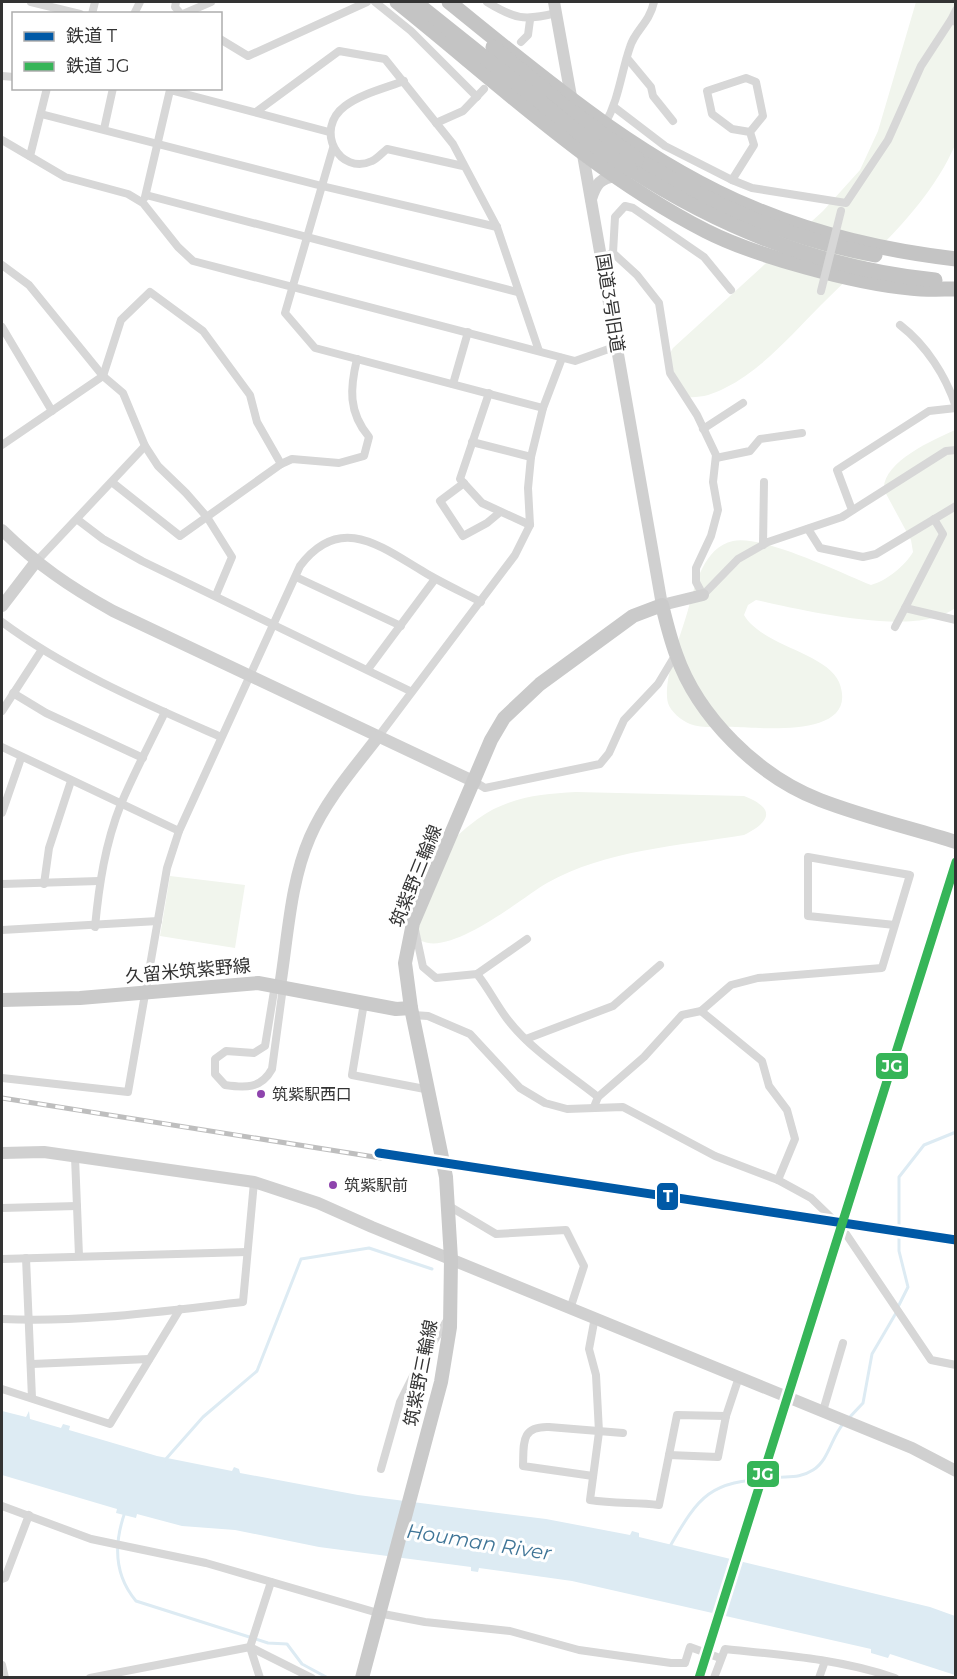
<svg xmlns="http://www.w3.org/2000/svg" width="957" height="1679" font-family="Montserrat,'Noto Sans JP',sans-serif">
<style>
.green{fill:#f1f5ed}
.water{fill:#ddebf3}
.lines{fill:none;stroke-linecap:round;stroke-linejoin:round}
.stream{stroke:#ddebf3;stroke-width:3}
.street{stroke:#d7d7d7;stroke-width:8}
.secondary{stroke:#d0d0d0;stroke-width:12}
.primary{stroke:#cacaca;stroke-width:14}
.highway{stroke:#c4c4c4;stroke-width:15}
.rail-casing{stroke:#bebebe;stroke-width:5}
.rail{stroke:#fff;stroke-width:3;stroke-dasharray:9;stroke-linecap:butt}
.street-bridge{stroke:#d7d7d7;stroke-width:8}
.highway-bridge{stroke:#c4c4c4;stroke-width:15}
.rail-1-casing{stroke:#fff;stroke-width:14}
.rail-2-casing{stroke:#fff;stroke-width:14}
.rail-1{stroke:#0059a6;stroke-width:9}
.rail-2{stroke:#36b558;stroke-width:9}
.bus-dot{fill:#8e44ad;stroke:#fff;stroke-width:2}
.labels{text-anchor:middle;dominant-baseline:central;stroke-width:6;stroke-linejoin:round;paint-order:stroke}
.bus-label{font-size:16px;fill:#333;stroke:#fff;text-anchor:start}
.street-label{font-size:18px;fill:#333;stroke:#fff}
.water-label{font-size:20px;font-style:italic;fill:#3f7597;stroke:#fff}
.line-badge{stroke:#fff;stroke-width:2}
.badge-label{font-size:16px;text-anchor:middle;font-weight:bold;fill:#fff}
</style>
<rect width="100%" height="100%" fill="#fff"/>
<g class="green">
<path d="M916,2H955V145C928,208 869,257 821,305C792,334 763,369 725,388C711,395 701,398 686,397L665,362L673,348L823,211L860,170L878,131Z"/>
<path d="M955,430L956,607C920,639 801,610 756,600L748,605L744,615C762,646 827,653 839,682C861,738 764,728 735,727C723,726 702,729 690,724C682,721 670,711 668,703C662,681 682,632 688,610C695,585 704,547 733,541C761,534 841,573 871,585C886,581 905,566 913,552L911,540L884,490C882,462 933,440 955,430Z"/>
<path d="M576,792L744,796C775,808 772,821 744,835C679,846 605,850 547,883C521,898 436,970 413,933C389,894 463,823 496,808C523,795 547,794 576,792Z"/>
<polygon points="170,876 245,885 235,948 160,936"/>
</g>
<polygon class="water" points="2,1411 26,1417 29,1411 30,1419 61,1428 63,1424 70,1426 69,1430 157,1456 232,1471 234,1467 239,1469 240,1473 358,1495 546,1519 630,1535 632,1531 639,1533 639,1537 930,1607 955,1616 955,1675 890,1654 888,1658 871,1653 871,1649 572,1581 479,1568 478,1572 471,1571 471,1567 319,1547 235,1530 182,1526 137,1514 136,1518 116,1513 117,1509 2,1475"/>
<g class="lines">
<g class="stream">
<polyline points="898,1307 908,1287 899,1251 899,1177 924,1145 956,1132"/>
<polyline points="848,1419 863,1403 872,1354 896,1313"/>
<polyline points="165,1460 203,1417 257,1371 301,1259 369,1248 432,1269"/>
<path d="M125,1512C114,1543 114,1575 136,1601L268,1643L287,1644L302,1664L328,1678"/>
<path d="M669,1548C700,1494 709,1482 773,1478C788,1476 799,1479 813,1470C829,1460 831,1438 843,1424"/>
</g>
<g class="street">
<polyline points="31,2 80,14"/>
<polyline points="176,2 175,7 181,14"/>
<polyline points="375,2 411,31 477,97"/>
<path d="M487,2C515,19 524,21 556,13"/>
<polyline points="92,14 95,2"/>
<polyline points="134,14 140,2"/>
<polyline points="183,14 211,2"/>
<polyline points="951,20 956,10"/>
<polyline points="220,39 248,56 367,2"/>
<polyline points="521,42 528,35 530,20"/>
<polyline points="627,58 651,87 653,96 673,121"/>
<polyline points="2,76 14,77"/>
<path d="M404,81C385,88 361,94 345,106C313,130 340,176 372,161C377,159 382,153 387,149L463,166"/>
<polyline points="614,107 665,146 732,180 754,145 750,132 732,129 712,114 707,91 746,78 756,82 763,116 750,132"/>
<polyline points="256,112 339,51 385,59 453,144 497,227 539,351"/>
<polyline points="41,114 322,186 497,227"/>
<polyline points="436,123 463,111 484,89"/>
<path d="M605,124C619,99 621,73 630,47C635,30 649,24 654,2"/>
<polyline points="104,129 113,88"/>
<polyline points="2,140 65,177 128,194 143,203 178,247 193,261 575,361 617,346"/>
<polyline points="333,148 285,313 315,348 543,408"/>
<polyline points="30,156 47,88"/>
<polyline points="732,180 752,188 846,203 888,140 921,66 951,20 956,22"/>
<polyline points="146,195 517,292"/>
<polyline points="145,197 170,90 329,132"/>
<polyline points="613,253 615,217 625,206 633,208 704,257 731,290"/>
<polyline points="603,257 613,253 637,275 659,303 670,373 697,415 716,455 713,482 718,510 711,536 696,568 696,582 703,595 738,559 768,542 842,517 946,451 956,450"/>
<polyline points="2,265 29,285 103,376 123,393 145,446 158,466 186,493 207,517 232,557 216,595"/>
<path d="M900,325C926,345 946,376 956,407"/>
<polyline points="2,327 52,411"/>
<polyline points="453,384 468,332"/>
<polyline points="489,393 460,479 482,503 530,525"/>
<polyline points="703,429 743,403"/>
<polyline points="472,442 531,457"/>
<polyline points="2,445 103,376 121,320 150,292 203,331 250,395 257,422 281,464 180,536 113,483"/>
<polyline points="716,458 750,451 760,439 802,433"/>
<path d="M281,464L292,459L339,463L364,456L369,437C348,412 350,388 357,359"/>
<polyline points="464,483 440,501 463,536 487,523 499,513"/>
<polyline points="852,510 837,470 929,411 956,408"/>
<polyline points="934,519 943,534 905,608 956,620"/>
<polyline points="78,520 103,539 142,561 410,691"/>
<polyline points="808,529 820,548 863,557 876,554 956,506"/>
<polyline points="763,545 764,482"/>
<polyline points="35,563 145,446"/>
<polyline points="296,577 401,626"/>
<path d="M2,622C68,671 146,704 221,737"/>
<polyline points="895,627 905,608"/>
<polyline points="368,669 435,579"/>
<polyline points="13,693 46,713 143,758"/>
<polyline points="2,711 41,651"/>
<polyline points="378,737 515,555 530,525 528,488 531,457 543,408 562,358"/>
<polyline points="2,747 179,831"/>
<polyline points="475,782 485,788 600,764 609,753 624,720 658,684 676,654"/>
<polyline points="2,813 21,758"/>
<polyline points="2,884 99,881"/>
<polyline points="44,884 49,848 71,781"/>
<polyline points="414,925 423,967 436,978 477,974 527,939"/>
<path d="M95,927C99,885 105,844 121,804C134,773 150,743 165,712"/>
<polyline points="2,930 158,921"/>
<path d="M477,974C489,989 497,1006 508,1020C532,1051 568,1073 598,1097"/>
<path d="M275,985L265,1046L254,1053L226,1051L215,1059V1074L225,1085C245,1088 261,1089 272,1069L283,987"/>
<polyline points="364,1003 352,1075 430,1090"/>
<polyline points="701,1011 762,1061 769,1086 787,1110 795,1139 778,1180"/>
<polyline points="413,1015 428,1016 470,1034 520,1088 545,1103 567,1109 623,1107 715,1156 778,1180 811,1198 842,1228 931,1360 956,1365"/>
<polyline points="526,1039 613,1006 660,965"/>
<path d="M2,1078L128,1092L167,868L179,831L300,566C340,513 380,546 424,572C442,583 462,592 481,602"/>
<polyline points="594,1107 598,1097 644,1057 682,1015 701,1011 731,985 758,978 882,968 910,875 808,857 808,916 895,925"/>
<polyline points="75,1157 79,1256"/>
<polyline points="449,1206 496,1234 566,1230 584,1266 572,1303"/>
<polyline points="2,1208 77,1206"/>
<polyline points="26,1258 32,1398"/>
<polyline points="2,1259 247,1252"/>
<path d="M595,1317L589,1349L596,1375L599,1432L590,1500C614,1504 636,1502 659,1505L677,1415L726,1416"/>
<path d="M2,1319C81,1323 164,1311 243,1302L254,1182"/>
<polyline points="32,1364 149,1359"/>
<polyline points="2,1389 110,1424 180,1309"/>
<polyline points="823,1411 843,1343"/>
<polyline points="669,1455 718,1457 726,1416 739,1377"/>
<polyline points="381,1469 400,1402 416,1370 449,1317"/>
<path d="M593,1476L523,1466C524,1444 520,1426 549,1427L623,1433"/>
<polyline points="2,1506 91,1539 206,1563 378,1613 425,1622 510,1631 579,1650 671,1663 685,1663 690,1647 720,1658"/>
<polyline points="2,1579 5,1578 29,1515"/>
<polyline points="2,1665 5,1678"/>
<polyline points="90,1678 250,1647 312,1678"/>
<polyline points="260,1678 250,1647 271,1582"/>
<path d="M714,1678L725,1649C782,1655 841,1659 895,1678"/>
<polyline points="819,1678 825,1661"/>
</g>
<g class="secondary">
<polyline points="554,2 572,102"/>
<polyline points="582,149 662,605 703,595"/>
<path d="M591,199C596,184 600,178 616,176"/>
<path d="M2,530C38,565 68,586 113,611L475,782"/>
<polyline points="2,606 35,563"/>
<path d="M280,986C288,937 290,883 310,837C326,800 354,768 378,737"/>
<polyline points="2,1153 44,1152 254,1182 318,1203 372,1227 912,1448 956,1471"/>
</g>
<g class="primary">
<polyline points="2,1000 80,998 258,983 396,1009 411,1008"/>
<path d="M362,1678L441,1382L450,1327L451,1259L446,1177L411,1008L405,963L413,923L491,740L504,718L540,684L633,616L662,605C666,621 670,638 676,654C698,717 758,776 820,800C864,817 911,828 956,842"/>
</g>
<g class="highway">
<path d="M397,2C496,81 592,173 706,231C755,256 855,283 910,288C925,290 941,289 956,289"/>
<polyline points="415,2 484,57"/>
<path d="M449,2C543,78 640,161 753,208C817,235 887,251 956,259"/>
<path d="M637,159C713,206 787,238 875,255"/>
<path d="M630,169C723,229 824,269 935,280"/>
</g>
<g class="rail-casing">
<polyline id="rail" points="2,1098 381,1158"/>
</g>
<use href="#rail" class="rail"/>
<polyline class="street-bridge" points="821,291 841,211"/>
<g class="highway-bridge">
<polyline points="493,47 563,105 637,159"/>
<polyline points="484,57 597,147 630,169"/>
</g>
<g class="rail-1-casing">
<polyline id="rail-1" points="379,1153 956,1240"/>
</g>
<g class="rail-2-casing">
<polyline id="rail-2" points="699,1678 956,862"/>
</g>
<use href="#rail-1" class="rail-1"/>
<use href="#rail-2" class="rail-2"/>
</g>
<g class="bus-dot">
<circle cx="261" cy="1094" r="5"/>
<circle cx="333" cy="1185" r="5"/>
</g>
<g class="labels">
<g class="bus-label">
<text x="272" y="1094">筑紫駅西口</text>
<text x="344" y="1185">筑紫駅前</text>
</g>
<g class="street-label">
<text transform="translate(610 303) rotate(81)">国道3号旧道</text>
<text transform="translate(416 876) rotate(-68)">筑紫野三輪線</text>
<text transform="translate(188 971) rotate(-5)">久留米筑紫野線</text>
<text transform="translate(421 1373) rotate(-79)">筑紫野三輪線</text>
</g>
<g class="water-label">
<text transform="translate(479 1542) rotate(9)">Houman River</text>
</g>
</g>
<g class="line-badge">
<rect x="875" y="1052" width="34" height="28" rx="6" fill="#36b558"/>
<rect x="656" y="1182" width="23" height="29" rx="6" fill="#0059a6"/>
<rect x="746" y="1460" width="34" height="28" rx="6" fill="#36b558"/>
</g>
<g class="badge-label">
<text x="892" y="1072">JG</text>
<text x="668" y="1202">T</text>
<text x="763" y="1480">JG</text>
</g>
<rect width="957" height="1679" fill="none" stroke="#333333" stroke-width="6"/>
<rect x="12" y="12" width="210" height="78" fill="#ffffff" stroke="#adadad" stroke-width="1.5"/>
<rect x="24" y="32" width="30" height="9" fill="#0059a6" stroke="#adadad" stroke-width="1.5"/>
<text x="66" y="42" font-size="18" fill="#333333">鉄道 T</text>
<rect x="24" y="62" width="30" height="9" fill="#36b558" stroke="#adadad" stroke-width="1.5"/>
<text x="66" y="72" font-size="18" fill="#333333">鉄道 JG</text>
</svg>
